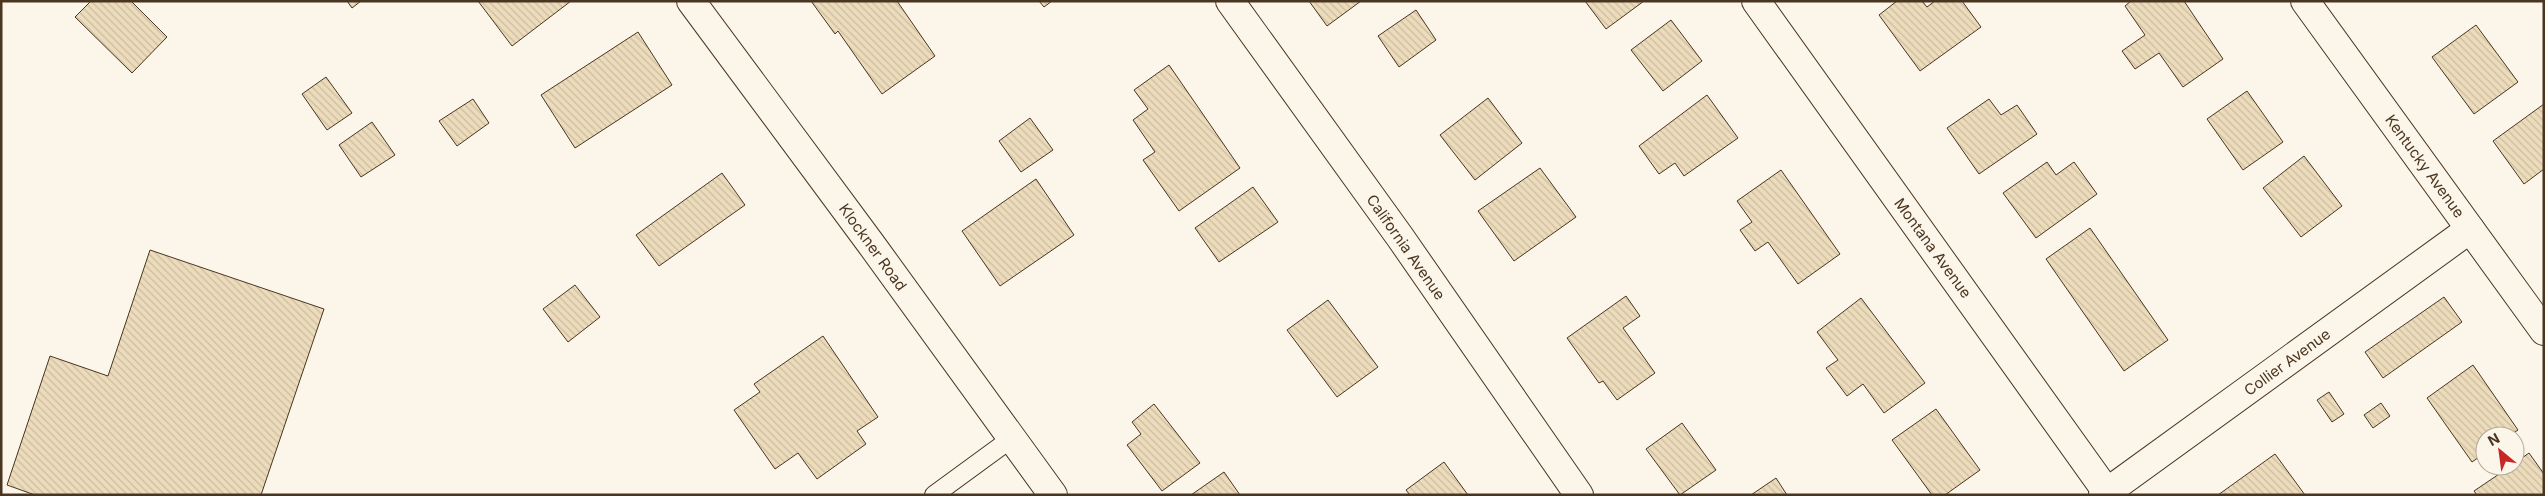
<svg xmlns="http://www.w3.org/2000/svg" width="2545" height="496" font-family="Inter,sans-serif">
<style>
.building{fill:url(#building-back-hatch);stroke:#4a3520}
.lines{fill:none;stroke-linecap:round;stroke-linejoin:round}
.lane-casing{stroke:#4a3520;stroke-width:20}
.street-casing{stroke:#4a3520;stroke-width:30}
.secondary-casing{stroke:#4a3520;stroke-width:30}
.lane{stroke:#fbf6e9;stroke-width:18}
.street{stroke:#fbf6e9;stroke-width:28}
.secondary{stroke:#fbf6e9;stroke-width:28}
.labels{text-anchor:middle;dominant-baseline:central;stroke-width:4;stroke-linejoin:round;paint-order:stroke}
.street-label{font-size:15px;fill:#4a3520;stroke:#fbf6e9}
</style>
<defs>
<pattern id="building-back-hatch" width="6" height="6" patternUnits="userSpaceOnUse" patternTransform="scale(1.25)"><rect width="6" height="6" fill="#ecdcbc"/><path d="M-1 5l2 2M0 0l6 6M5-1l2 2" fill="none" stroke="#ccbda1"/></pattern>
</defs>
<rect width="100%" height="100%" fill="#fbf6e9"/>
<g class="building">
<polygon points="91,1 131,1 167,37 132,73 75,17"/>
<polygon points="347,1 361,1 352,8"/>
<polygon points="478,1 571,1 512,46"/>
<polygon points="811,1 897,1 935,56 882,94 838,31 835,34"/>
<polygon points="1039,1 1052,1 1044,7"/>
<polygon points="1309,1 1361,1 1327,26"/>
<polygon points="1585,1 1644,1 1606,29"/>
<polygon points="1897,1 1922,1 1927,7 1935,1 1962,1 1981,27 1920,71 1879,15"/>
<polygon points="2131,1 2184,1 2223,59 2183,87 2159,53 2135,69 2122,51 2145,35 2125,6"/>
<polygon points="1416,10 1436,40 1399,67 1378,36"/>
<polygon points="1671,20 1702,61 1663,91 1631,50"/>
<polygon points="2476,25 2518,82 2474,114 2432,57"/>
<polygon points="638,32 672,85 575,148 541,95"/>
<polygon points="1169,65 1240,168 1179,211 1143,160 1155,152 1133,120 1148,109 1134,90"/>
<polygon points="326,77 352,113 327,130 302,94"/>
<polygon points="2247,91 2283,142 2243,170 2207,119"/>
<polygon points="1707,95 1738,138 1684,176 1675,163 1659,174 1639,146"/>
<polygon points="1488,98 1522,143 1475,180 1440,135"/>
<polygon points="473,99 489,123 457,146 439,121"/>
<polygon points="1989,99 2001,115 2017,105 2037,134 1979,174 1947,128"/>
<polygon points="2544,104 2544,169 2524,184 2493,141"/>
<polygon points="1030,118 1053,150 1021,172 999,141"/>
<polygon points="372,122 395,155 361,177 339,145"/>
<polygon points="2304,156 2342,206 2301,237 2263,188"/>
<polygon points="2047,162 2056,175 2074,162 2097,194 2036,238 2003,193"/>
<polygon points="1540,168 1576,217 1514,261 1478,211"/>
<polygon points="1781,170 1840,254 1798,284 1768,242 1755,251 1740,230 1752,222 1737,201"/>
<polygon points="722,173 745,205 659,266 636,235"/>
<polygon points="1036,179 1074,235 1000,286 962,231"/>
<polygon points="1253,187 1278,222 1219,262 1195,228"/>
<polygon points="2090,228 2168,340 2124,371 2046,259"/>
<polygon points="150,250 324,309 261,495 35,495 7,485 50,356 108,376"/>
<polygon points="575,285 600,317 568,342 543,309"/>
<polygon points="1626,296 1640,316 1623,328 1655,373 1617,400 1603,381 1599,383 1567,338"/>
<polygon points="2444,297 2462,322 2383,378 2365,352"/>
<polygon points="1861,298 1925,383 1884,413 1863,384 1847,396 1826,368 1838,360 1817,332"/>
<polygon points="1328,300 1378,367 1337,397 1287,330"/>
<polygon points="823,336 878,417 857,431 866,444 817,479 798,453 775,469 734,410 760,392 754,384"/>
<polygon points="2473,365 2518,430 2509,436 2485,436 2485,453 2472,462 2427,398"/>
<polygon points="2329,392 2344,414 2332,422 2317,400"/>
<polygon points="2381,403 2390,416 2373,428 2364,415"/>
<polygon points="1154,404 1200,463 1162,491 1127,445 1141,434 1132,422"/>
<polygon points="1936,409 1980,470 1945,495 1932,495 1892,440"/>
<polygon points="1682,423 1716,470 1680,495 1646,449"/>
<polygon points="2529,453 2544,474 2544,495 2477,495 2474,491 2511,466 2515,466 2515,463"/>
<polygon points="2275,454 2305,495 2218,495"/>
<polygon points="1444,462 1468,495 1410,495 1406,490"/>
<polygon points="1224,472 1240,495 1191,495"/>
<polygon points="1776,478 1787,495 1751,495"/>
</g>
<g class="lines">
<g class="lane-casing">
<polyline id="lane" points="934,495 1012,438"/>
</g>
<g class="street-casing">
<g id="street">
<polyline points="1230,1 1400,237 1579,495"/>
<polyline points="1756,1 2109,495"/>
<polyline points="2305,1 2544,331"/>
<polyline points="2103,495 2470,229"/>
</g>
</g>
<g class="secondary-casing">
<polyline id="secondary" points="691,1 871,244 1053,495"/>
</g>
<use href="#lane" class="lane"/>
<use href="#street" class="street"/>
<use href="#secondary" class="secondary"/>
</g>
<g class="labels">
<g class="street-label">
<text transform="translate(2425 166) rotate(54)">Kentucky Avenue</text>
<text transform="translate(873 247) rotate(54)">Klockner Road</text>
<text transform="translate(1406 247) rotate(55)">California Avenue</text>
<text transform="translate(1933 248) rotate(54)">Montana Avenue</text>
<text transform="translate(2287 362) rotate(-36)">Collier Avenue</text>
</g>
</g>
<rect width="2545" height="496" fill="none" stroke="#4a3520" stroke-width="5"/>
<g transform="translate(2500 451) rotate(331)"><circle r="24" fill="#fbf6e9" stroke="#b4a999"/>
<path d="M0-4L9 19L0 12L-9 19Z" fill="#c62828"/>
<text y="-8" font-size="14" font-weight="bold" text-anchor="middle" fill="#4a3520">N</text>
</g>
</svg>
